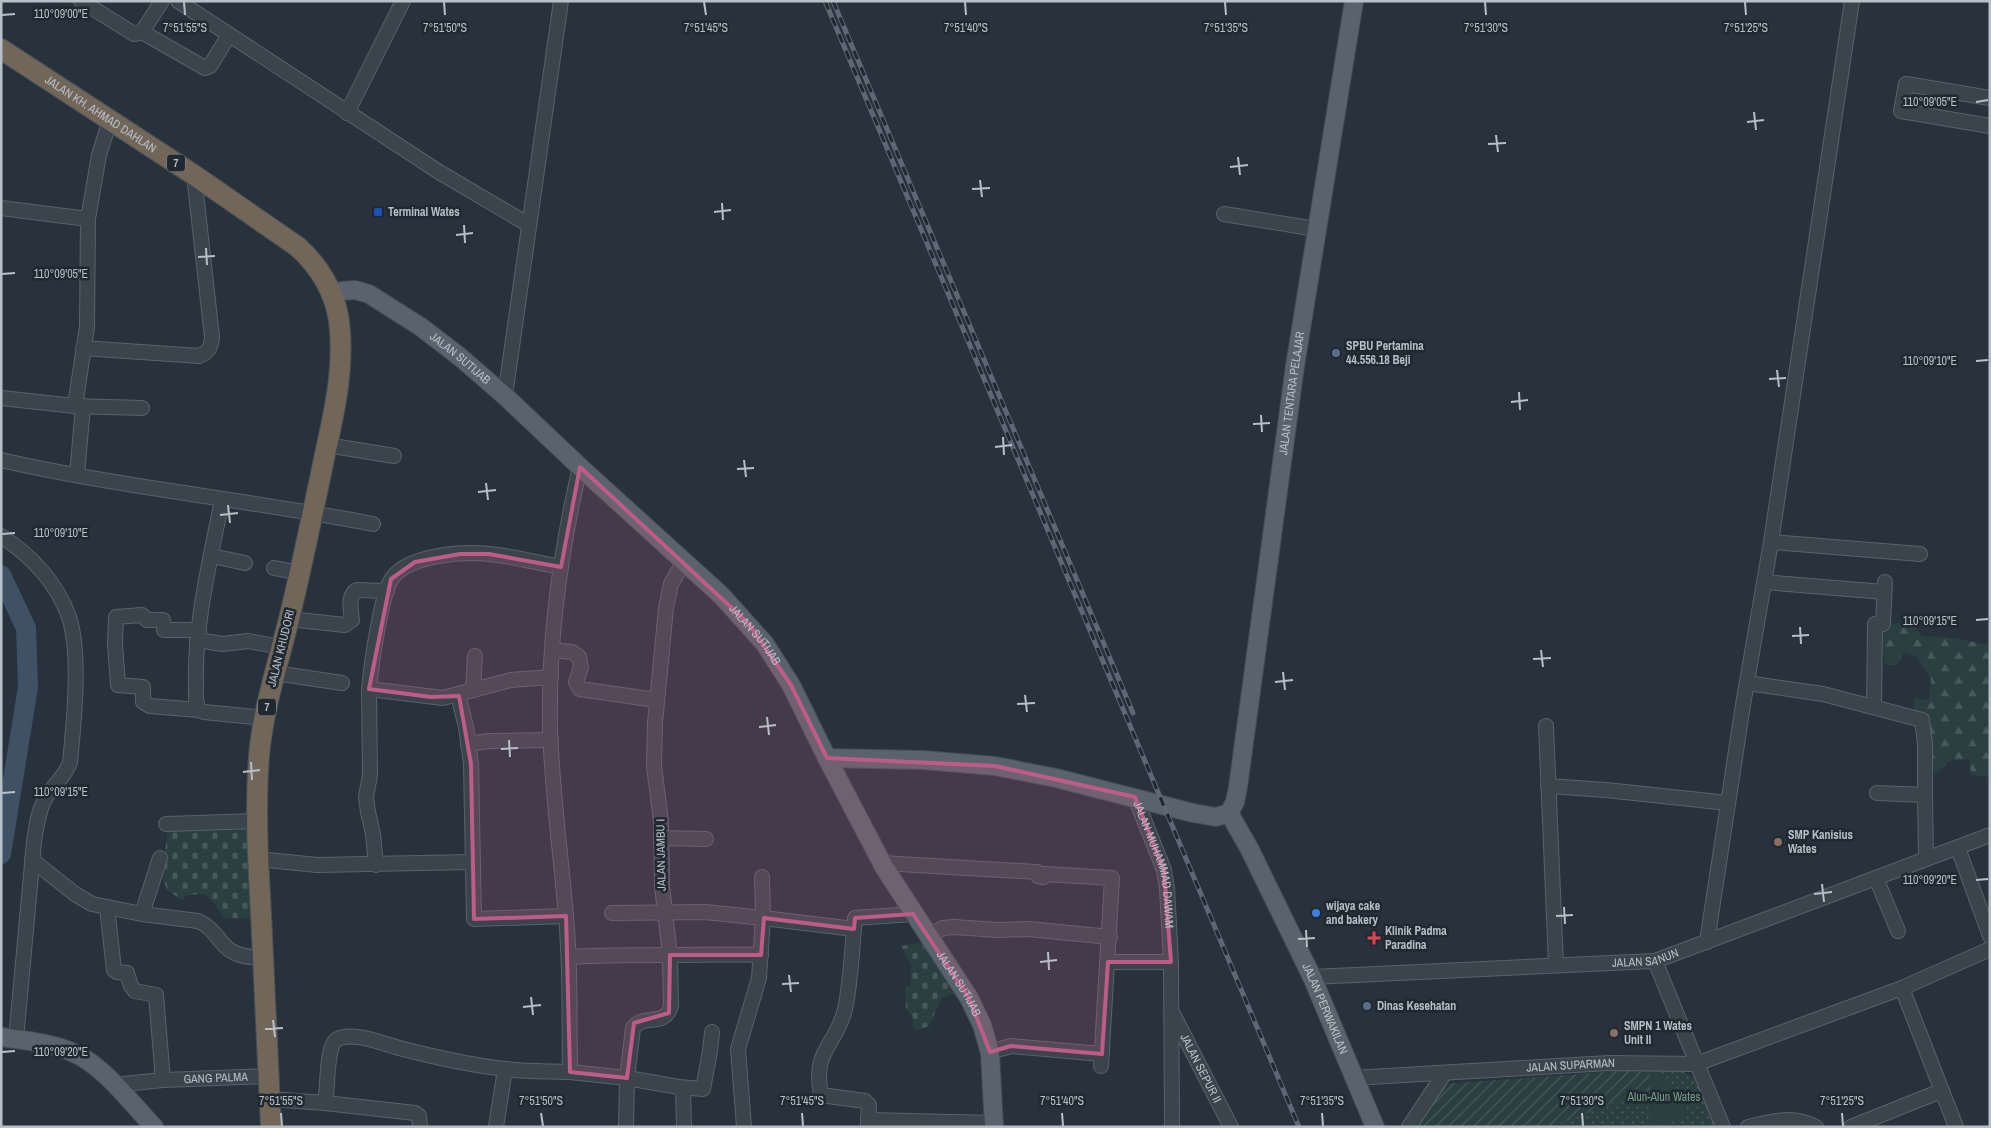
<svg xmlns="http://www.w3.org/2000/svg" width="1991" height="1128" font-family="'Archivo Narrow',sans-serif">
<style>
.grass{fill:url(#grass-dots)}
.forest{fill:url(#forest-firs)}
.cemetery{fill:url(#cemetery-stones)}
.garden{fill:url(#garden-furrows)}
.pitch{fill:#2a3f3f}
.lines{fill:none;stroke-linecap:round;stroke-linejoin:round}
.river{stroke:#3f5164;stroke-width:20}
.minor-casing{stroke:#59626b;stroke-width:16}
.major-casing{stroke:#444d56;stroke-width:20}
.highway-casing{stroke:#464f58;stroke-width:22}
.minor{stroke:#3b444d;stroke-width:14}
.major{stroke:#59636d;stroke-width:18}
.highway{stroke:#726659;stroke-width:20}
.rail-casing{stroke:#5e6874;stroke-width:5}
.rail{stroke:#202932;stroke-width:3;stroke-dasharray:9;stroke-linecap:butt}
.marked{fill:#be5b87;fill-opacity:0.2;stroke:#be5b87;stroke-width:4;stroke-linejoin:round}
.ticks{fill:none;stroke:#b7bfc8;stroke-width:2}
.transit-dot{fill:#1a4fb4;stroke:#202932;stroke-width:2}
.service-dot{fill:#5c6f8a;stroke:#202932;stroke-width:2}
.education-dot{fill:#8d6e63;stroke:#202932;stroke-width:2}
.shop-dot{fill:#3f7fe0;stroke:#202932;stroke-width:2}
.health-dot{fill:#e0444e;stroke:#202932;stroke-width:2}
.labels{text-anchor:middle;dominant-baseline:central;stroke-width:5;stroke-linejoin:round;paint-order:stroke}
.shield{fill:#202932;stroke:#8a929b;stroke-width:1}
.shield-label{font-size:11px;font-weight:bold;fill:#b7bfc8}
.street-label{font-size:12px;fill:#b7bfc8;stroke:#202932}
.poi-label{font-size:12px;font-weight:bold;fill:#b7bfc8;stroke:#202932;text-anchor:start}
.park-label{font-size:12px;fill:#789b7e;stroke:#202932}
.ticks-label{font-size:12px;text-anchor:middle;fill:#b7bfc8;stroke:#202932;stroke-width:5;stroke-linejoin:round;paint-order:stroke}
</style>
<defs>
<pattern id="grass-dots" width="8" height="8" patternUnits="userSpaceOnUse" patternTransform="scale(1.25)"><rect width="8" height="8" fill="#2a3f3f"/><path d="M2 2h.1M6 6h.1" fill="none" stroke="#475959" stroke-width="1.8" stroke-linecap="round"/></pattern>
<pattern id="forest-firs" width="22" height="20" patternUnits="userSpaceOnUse" patternTransform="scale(1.25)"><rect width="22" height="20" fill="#2a3f3f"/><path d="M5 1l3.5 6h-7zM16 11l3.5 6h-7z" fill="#475959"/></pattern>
<pattern id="cemetery-stones" width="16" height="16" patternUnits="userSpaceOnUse" patternTransform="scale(1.25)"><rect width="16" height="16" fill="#2a3f3f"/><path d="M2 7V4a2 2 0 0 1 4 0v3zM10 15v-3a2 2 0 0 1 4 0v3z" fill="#475959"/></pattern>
<pattern id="garden-furrows" width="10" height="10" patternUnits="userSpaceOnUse" patternTransform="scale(1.25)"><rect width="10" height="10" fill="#2a3f3f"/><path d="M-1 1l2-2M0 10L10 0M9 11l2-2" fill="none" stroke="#475959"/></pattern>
</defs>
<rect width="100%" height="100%" fill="#27323d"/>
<polygon class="grass" points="1675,1067 1695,1078 1716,1127 1418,1127 1444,1084"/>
<polygon class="forest" points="1910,621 1922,636 1952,638 1990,645 1990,777 1971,775 1969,759 1950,761 1934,775 1927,720 1914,717 1914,698 1929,700 1931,679 1915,656 1903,652 1898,665 1885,665 1880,626"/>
<g class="cemetery">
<polygon points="250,822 255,919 223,918 213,902 204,894 187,895 182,900 167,890 162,876 168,827"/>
<polygon points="923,942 956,993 942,998 929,1026 915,1031 913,1026 913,1018 906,1008 905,989 911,985 911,966 901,946"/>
</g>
<polygon class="garden" points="1650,1069 1651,1098 1622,1099 1551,1127 1418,1127 1444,1084"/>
<path class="pitch" d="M1659,1068V1080C1680,1082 1684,1098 1685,1116L1659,1127H1652L1650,1069Z"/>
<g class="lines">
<polyline class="river" points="1,575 26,628 28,687 1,854"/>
<g class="minor-casing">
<g id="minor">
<polyline points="81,1 134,34 142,32 162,1"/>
<polyline points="178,1 439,172 529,225"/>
<polyline points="142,32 205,68 210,66 229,35"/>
<polyline points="1990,98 1906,84 1901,111 1990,126"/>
<polyline points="347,113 403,1"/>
<polyline points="1,208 88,219"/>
<polyline points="1224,214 1316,229"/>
<path d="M83,348L199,356C209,352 211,347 212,337L194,175"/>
<polyline points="505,396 561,1"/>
<polyline points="1,398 75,406 142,408"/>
<polyline points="75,406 87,327 88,219 99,155 110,120"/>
<polyline points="327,445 394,456"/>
<path d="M1,460C124,488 250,500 373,524"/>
<path d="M580,467C560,553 548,640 550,729C552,792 561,854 566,917C571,969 569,1020 570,1072L627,1078L679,1087L703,1089L710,1051L712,1032"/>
<polyline points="77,475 83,406"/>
<path d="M222,500C210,561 194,625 196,687C196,695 195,703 199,710L204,712L265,718"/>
<path d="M1,536C31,555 57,583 69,617C81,653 74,723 70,762C66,776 52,786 45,799C38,812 36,828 34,842L16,1039"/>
<polyline points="1771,542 1920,554"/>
<polyline points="212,556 245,563"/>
<polyline points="274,568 300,573"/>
<polyline points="1764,582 1884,592"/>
<path d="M289,619L345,625L352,620C351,610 347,595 357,590L387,591"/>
<polyline points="199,630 164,630 163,620 147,620 142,615 116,617 115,643 118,685 143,687 143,702 150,706 199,710"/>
<polyline points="197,640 223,644 248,641 281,647"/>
<polyline points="552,650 572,652 579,657 581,667 576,682 580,689 656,700"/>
<polyline points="275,673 342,683"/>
<path d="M551,677L511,680L443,698L369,689C371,668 381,591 393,577C410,555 463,551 489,554C513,556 537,563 561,567"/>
<polyline points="1747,683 1823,694 1922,720 1925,744 1925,795"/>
<polyline points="369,689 370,775 366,797 368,812 373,834 376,865"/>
<polyline points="473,690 475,656"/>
<polyline points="458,695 466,727 471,764 474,919 566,916"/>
<polyline points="1874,707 1875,626 1875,624 1883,624 1885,582"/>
<polyline points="1546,726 1556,965"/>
<polyline points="468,744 489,741 551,740"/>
<polyline points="1548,786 1606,790 1728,803"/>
<polyline points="1877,793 1925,795 1926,859"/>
<path id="s1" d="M1135,797L1164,870L1167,888L1171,962L1172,1127"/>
<polyline points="166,824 256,821"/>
<polyline points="661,838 706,839"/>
<polyline points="1958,848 1990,936"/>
<polyline points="258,859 317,865 472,862"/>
<path d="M32,860L75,894L92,904L142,914L198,921C216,928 220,947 235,953C243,957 254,957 263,959"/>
<polyline points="882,863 1037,872 1038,876 1044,877 1045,874 1112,878 1101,1066"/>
<polyline points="762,877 763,918 854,929"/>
<polyline points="1876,878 1898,931"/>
<polyline points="107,907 114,970 117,972 127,973 131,986 135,991 156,995 163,1080"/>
<polyline points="612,913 705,912 763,918 759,978 738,1049 744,1127"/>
<polyline points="142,914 160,858"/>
<polyline points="928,936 943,928 954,927 998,930 1029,929 1110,937"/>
<polyline points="1707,942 1743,705 1771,542 1852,1"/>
<path d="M569,957C603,955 636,955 669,955C700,955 730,954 761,955"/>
<polyline points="1655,961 1723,1127"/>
<polyline points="1108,962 1171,962"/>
<path id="s2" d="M1312,977L1655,961L1990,835"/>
<polyline points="1902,988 1956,1127"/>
<path id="s3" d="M1173,1014L1231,1127"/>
<polyline points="990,1052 1011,1046 1102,1054"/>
<path id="s4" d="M1353,1078L1609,1063L1696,1064L1902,988L1990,949"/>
<path id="s5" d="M114,1085L163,1080L269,1076"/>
<polyline points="683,1088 684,1127"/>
<path d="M270,1099L325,1103C328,1090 326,1048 336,1040C350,1030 384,1044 399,1048C434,1057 469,1065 505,1069C526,1072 548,1071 570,1072"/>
<polyline points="325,1103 415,1113 419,1116 420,1127"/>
<path d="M868,1120L869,1105L865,1101L821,1095C812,1049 836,1047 845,1009C851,982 852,947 855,918L913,914"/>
<polyline points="496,1127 505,1069"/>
<path d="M626,1127L627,1078L633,1028C643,1013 665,1028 671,1006L670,955L662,886L661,821L654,766L655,723L666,608L671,584L684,561"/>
<polyline points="868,1127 868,1120 994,1123"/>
<polyline points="1409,1127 1444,1074"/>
<path d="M1748,1127C1773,1121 1793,1115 1816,1127"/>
<polyline points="1851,1127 1941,1091"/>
</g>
</g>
<g class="major-casing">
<g id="major">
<path id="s6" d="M332,295L342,291L355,290L369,294L421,327L460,357L505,396L580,467L722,596L765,644L791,685L827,758L884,867L969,998L982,1025L990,1053L994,1127"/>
<path id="s7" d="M827,758L923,760L995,766L1056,778L1193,813L1216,817L1229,813L1235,802L1238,787L1295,366L1354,1"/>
<path id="s8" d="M1229,813L1249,848L1312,977L1375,1127"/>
<path d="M1,1037C28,1041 58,1043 82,1057C110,1074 132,1104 154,1127"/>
</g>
</g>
<g class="highway-casing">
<g id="highway">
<path id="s9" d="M1,49L194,175L298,247C319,266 335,292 339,321C345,368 334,413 324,459C313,512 302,566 289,619C278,664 263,709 259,756C255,809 258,861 261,914C264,985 268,1056 271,1127"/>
</g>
</g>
<use href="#minor" class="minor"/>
<use href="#major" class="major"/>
<use href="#highway" class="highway"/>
<g class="rail-casing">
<g id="rail">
<polyline points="825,1 1299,1127"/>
<polyline points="833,1 1133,713"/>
</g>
</g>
<use href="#rail" class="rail"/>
</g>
<path class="marked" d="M580,467L749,624L791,685L827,758L995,766L1135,797L1164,870L1171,962H1108L1102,1054L1011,1046L990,1052L969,998L913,914L855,918L854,929L764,918L761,955H670L669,1013L634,1023L627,1078L570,1072L566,916L474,919L471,764L459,696L431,697L369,689L391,579L415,562L460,554H489L561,567Z"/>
<path class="ticks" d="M184,2L185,15M444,2L445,15M704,2L706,15M965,2L966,15M1225,2L1226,15M1485,2L1486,15M1745,2L1746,15M2,15L15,14M1976,102L1988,100M1754,112L1756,130M1747,122L1764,120M1496,135L1498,152M1488,144L1506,143M1238,157L1240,175M1230,167L1248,165M980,180L982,197M972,189L990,188M722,203L723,220M714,212L731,210M464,225L465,243M456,235L473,233M206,248L207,265M198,257L215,256M2,274L15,273M1976,361L1988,360M1777,370L1779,387M1769,379L1786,378M1519,392L1520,410M1511,402L1528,400M1261,415L1262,432M1253,424L1270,423M1003,437L1004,455M995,447L1012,445M744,460L746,477M737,469L754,468M486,483L488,500M478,492L496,490M228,505L230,523M220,515L238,513M2,534L15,533M1976,620L1988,619M1800,627L1801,644M1792,636L1809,635M1541,650L1543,667M1533,659L1551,658M1283,672L1285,690M1275,682L1293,680M1025,695L1027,712M1017,704L1035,703M767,717L769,735M759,727L776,725M509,740L510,757M501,749L518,748M251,762L252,780M243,772L260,770M2,793L15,792M1976,880L1988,879M1822,884L1824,902M1814,894L1832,892M1564,907L1565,924M1556,916L1573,915M1306,930L1307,947M1298,939L1315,938M1048,952L1049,970M1040,962L1057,960M789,975L791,992M782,984L799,983M531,997L533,1015M523,1007L541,1005M273,1020L275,1037M265,1029L283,1028M2,1052L15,1051M281,1113L282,1126M541,1113L543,1126M802,1113L803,1126M1062,1113L1063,1126M1322,1113L1323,1126M1582,1113L1583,1126M1842,1113L1843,1126"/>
<rect class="transit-dot" x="373" y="207" width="10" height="10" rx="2.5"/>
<g class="service-dot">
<circle cx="1336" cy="353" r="5"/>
<circle cx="1367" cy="1006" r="5"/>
</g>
<g class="education-dot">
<circle cx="1778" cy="842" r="5"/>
<circle cx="1614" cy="1033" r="5"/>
</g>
<circle class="shop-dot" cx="1316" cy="913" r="5"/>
<path class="health-dot" d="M1371.5 930.5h5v5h5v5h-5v5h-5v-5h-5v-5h5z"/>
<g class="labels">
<g class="shield">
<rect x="167" y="154.5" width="18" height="17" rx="4"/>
<rect x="258" y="698.5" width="18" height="17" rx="4"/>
</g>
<g class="shield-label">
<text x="176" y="163">7</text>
<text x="267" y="707">7</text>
</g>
<g class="street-label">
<text stroke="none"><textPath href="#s9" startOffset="119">JALAN KH. AHMAD DAHLAN</textPath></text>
<text stroke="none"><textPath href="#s6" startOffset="150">JALAN SUTIJAB</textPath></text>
<text stroke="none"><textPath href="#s7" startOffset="834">JALAN TENTARA PELAJAR</textPath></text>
<text stroke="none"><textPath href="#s6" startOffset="555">JALAN SUTIJAB</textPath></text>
<text transform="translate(281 648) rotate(-76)">JALAN KHUDORI</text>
<text transform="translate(661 855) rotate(-91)">JALAN JAMBU I</text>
<text stroke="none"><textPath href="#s1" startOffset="71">JALAN MUHAMMAD DAWAM</textPath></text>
<text stroke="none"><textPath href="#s2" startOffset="334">JALAN SANUN</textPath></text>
<text stroke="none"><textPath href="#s6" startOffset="960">JALAN SUTIJAB</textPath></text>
<text stroke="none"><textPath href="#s8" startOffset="218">JALAN PERWAKILAN</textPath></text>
<text stroke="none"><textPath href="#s4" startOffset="218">JALAN SUPARMAN</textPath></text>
<text stroke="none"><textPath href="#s3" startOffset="61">JALAN SEPUR II</textPath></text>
<text stroke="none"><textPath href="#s5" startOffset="102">GANG PALMA</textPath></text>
</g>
<g class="poi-label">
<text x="388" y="212">Terminal Wates</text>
<text x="1346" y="346">SPBU Pertamina<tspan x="1346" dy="14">44.556.18 Beji</tspan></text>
<text x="1788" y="835">SMP Kanisius<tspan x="1788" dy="14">Wates</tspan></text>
<text x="1326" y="906">wijaya cake<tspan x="1326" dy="14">and bakery</tspan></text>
<text x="1385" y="931">Klinik Padma<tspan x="1385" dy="14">Paradina</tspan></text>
<text x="1377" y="1006">Dinas Kesehatan</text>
<text x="1624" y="1026">SMPN 1 Wates<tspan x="1624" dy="14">Unit II</tspan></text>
</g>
<g class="park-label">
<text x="1664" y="1097">Alun-Alun Wates</text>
</g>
</g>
<g class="ticks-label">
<text x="61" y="18">110°09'00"E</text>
<text x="185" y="32">7°51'55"S</text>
<text x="445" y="32">7°51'50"S</text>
<text x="706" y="32">7°51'45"S</text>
<text x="966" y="32">7°51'40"S</text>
<text x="1226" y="32">7°51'35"S</text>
<text x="1486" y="32">7°51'30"S</text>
<text x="1746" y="32">7°51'25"S</text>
<text x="1930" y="106">110°09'05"E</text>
<text x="61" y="278">110°09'05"E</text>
<text x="1930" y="365">110°09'10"E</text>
<text x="61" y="537">110°09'10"E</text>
<text x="1930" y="625">110°09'15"E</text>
<text x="61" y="796">110°09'15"E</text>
<text x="1930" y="884">110°09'20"E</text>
<text x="61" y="1056">110°09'20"E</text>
<text x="281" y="1105">7°51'55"S</text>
<text x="541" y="1105">7°51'50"S</text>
<text x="802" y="1105">7°51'45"S</text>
<text x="1062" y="1105">7°51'40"S</text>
<text x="1322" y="1105">7°51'35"S</text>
<text x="1582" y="1105">7°51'30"S</text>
<text x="1842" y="1105">7°51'25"S</text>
</g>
<rect width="1991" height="1128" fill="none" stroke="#b7bfc8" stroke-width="5"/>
</svg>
